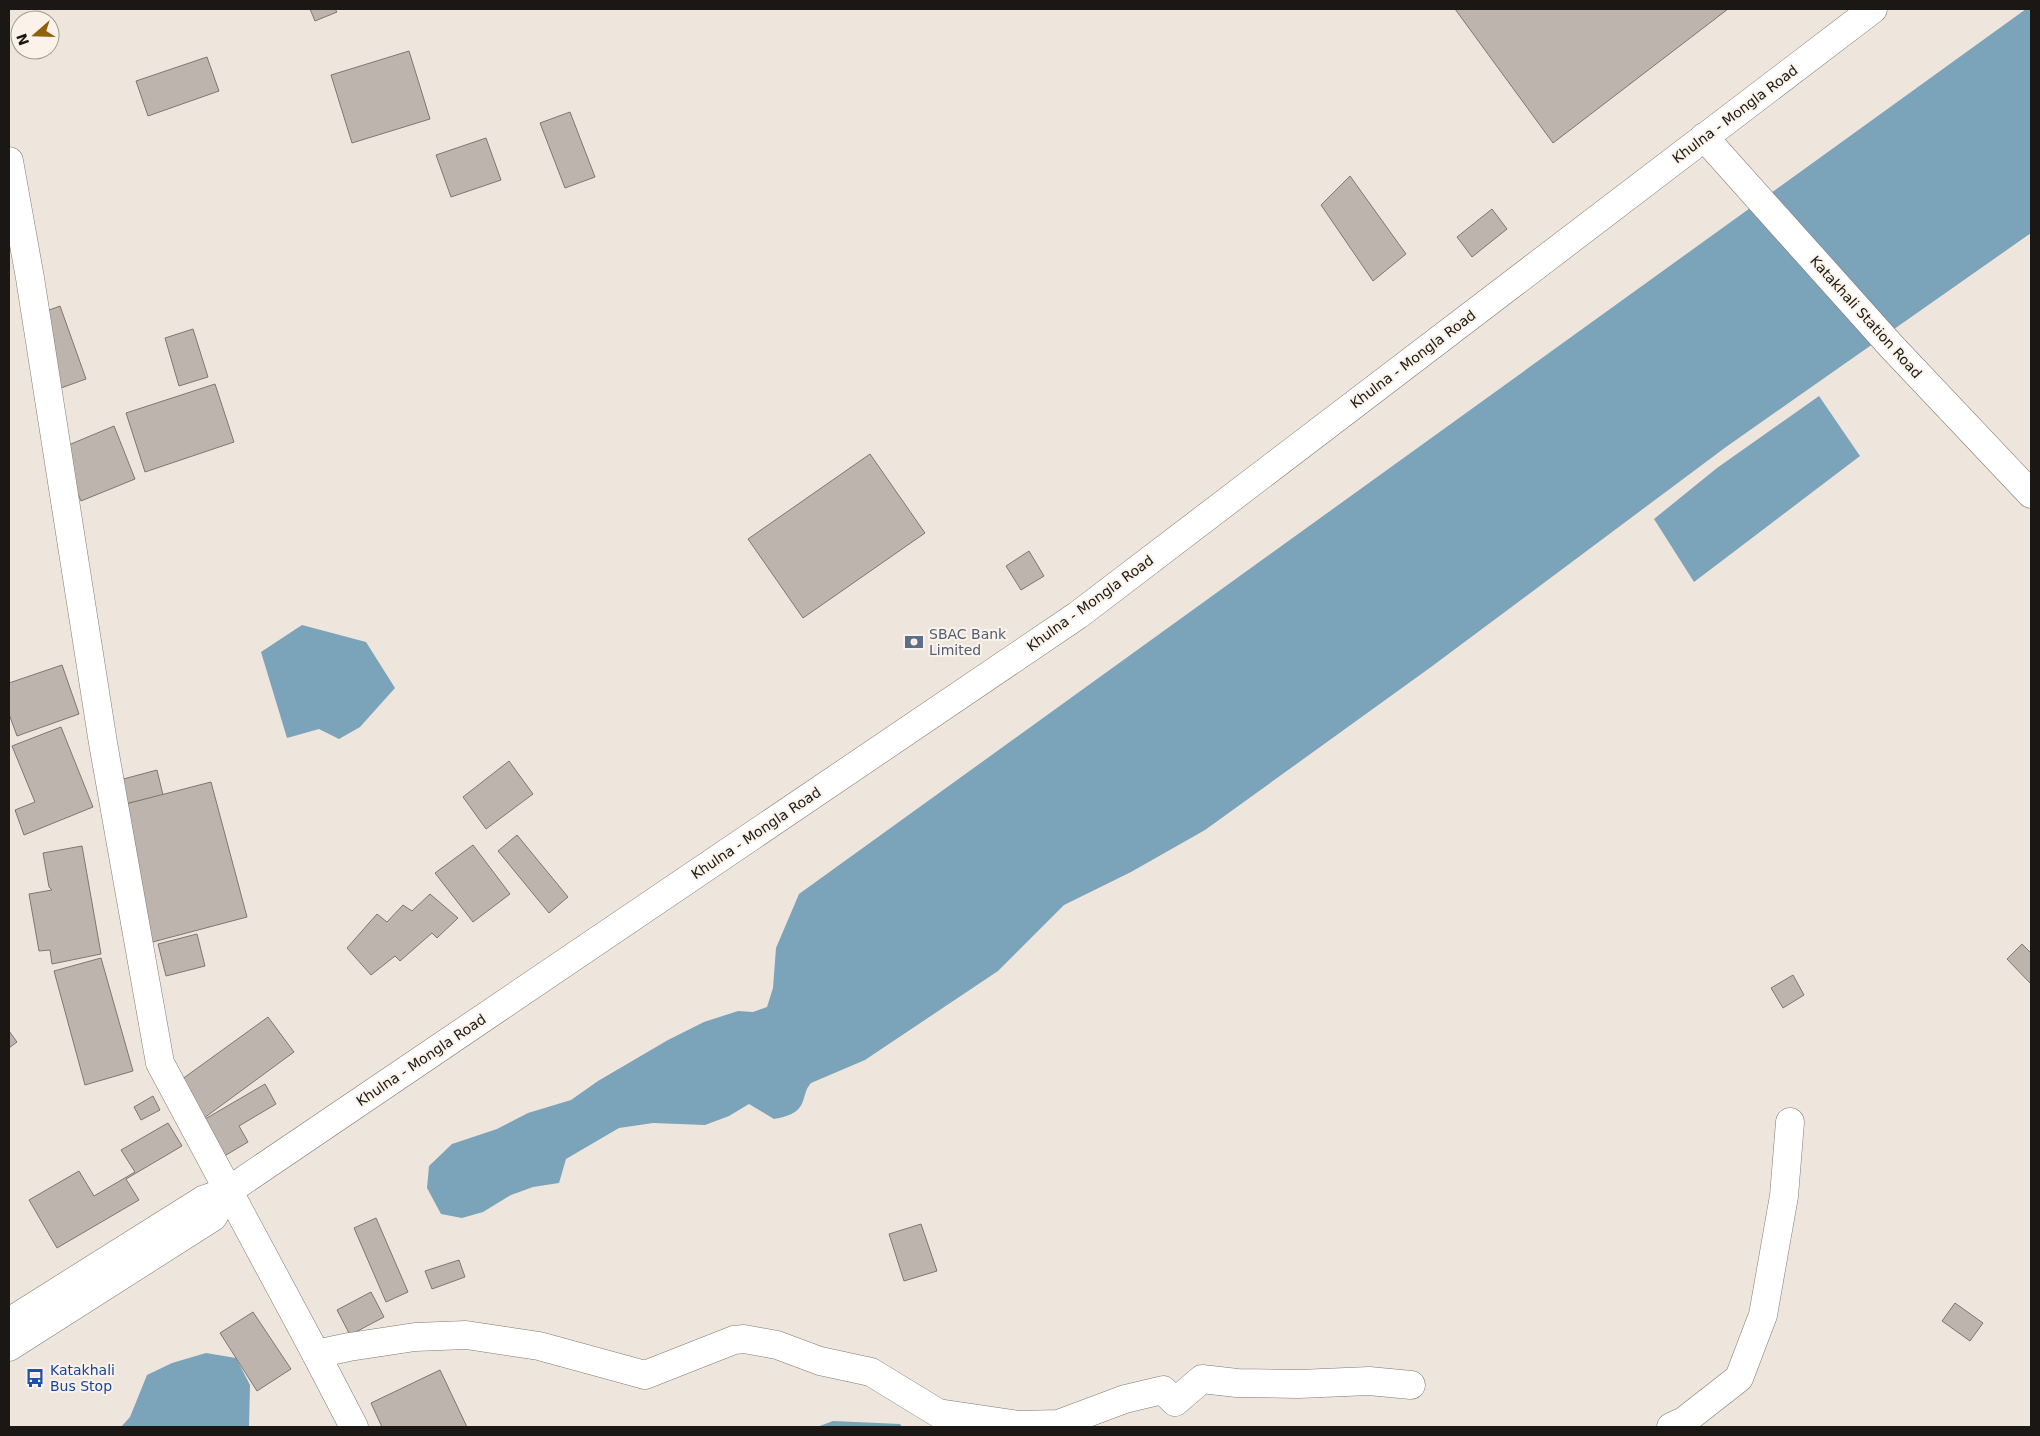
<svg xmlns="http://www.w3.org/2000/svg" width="2040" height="1436" font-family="'DejaVu Sans',sans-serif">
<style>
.water{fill:#7ba3b9}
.building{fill:#beb4ae;stroke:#807671}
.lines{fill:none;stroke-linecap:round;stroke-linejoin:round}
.minor-casing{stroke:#807971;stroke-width:29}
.highway-casing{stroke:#807971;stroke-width:29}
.minor{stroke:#fff;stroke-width:28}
.highway{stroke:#fff;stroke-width:28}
.labels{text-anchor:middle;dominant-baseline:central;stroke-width:4;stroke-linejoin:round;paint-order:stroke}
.street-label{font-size:14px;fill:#1a1714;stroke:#fbf3ea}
.service-label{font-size:14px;fill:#4e5e75;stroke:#fbf3ea;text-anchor:start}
.transit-label{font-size:14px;fill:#164399;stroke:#fbf3ea;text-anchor:start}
</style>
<rect width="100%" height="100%" fill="#eee6dd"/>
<g class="water">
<path d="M2026,9H2031V233L1726,447L1431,667L1205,830L1131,872L1064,905L998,971L865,1060L811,1083C805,1090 806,1093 803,1101C799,1114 785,1117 774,1119L749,1104L729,1116L705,1125L653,1123L619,1128L566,1159L559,1183L533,1187L511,1195L483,1212L462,1218L441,1214L427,1188L429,1166L452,1144L497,1129L528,1113L571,1100L598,1081L668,1040L704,1022L738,1011L753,1012L767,1007L773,988L776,948L799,894Z"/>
<polygon points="1819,396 1860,456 1694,582 1654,519 1717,468"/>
<polygon points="302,625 366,642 395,688 360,727 339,739 319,729 287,738 261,652"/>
<polygon points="206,1353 236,1358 250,1385 249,1427 121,1427 130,1417 147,1375 172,1363"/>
<polygon points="833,1421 900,1424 902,1427 817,1427"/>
</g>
<g class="building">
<polygon points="310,9 335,9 337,12 315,21"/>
<polygon points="1455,9 1728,9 1553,143"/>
<polygon points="409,51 430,119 352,143 331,75"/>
<polygon points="207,57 219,91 148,116 136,81"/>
<polygon points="570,112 595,177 565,188 540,123"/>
<polygon points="486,138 501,180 451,197 436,155"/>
<polygon points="1350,176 1406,254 1373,281 1321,205"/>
<polygon points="1492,209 1507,229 1472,257 1457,237"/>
<polygon points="60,306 86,379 61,388 36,315"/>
<polygon points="193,329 208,377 179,386 165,338"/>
<polygon points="215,384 234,442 145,472 126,413"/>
<polygon points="114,426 135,479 81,501 59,449"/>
<polygon points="870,454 925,533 803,618 748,539"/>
<polygon points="1029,551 1044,576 1021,590 1006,566"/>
<polygon points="62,665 79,714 17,736 9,714 9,683"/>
<polygon points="61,727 93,807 24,835 15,810 35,802 12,746"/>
<polygon points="509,761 533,794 486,829 463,797"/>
<polygon points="157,770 163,795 122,805 116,781"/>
<polygon points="211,782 247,917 149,943 114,807"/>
<polygon points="517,835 568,897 549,913 498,851"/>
<polygon points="473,845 510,894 473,922 435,873"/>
<polygon points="82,846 101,954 52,964 50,950 39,951 29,894 52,890 49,887 43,853"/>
<polygon points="430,894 458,918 437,938 432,933 400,961 395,956 371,975 347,948 377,914 387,922 403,905 412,911"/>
<polygon points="197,934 205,966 166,976 158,944"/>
<polygon points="2022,944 2031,953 2031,984 2007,959"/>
<polygon points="101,958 133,1071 85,1085 54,971"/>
<polygon points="1793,975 1804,995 1783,1008 1771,988"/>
<polygon points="268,1017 294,1052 200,1121 174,1085"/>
<polygon points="9,1031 17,1042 9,1048"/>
<polygon points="265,1084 276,1104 239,1126 248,1142 221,1158 200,1122"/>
<polygon points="153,1096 160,1110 141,1120 134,1107"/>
<polygon points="168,1123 182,1146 126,1179 139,1200 57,1248 29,1200 79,1171 94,1196 135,1172 121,1150"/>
<polygon points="376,1218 408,1292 386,1302 354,1228"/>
<polygon points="921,1224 937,1271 904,1281 889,1234"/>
<polygon points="459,1260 465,1277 432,1289 425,1271"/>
<polygon points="371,1292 384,1317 350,1335 337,1310"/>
<polygon points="1955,1303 1983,1323 1970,1341 1942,1321"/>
<polygon points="253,1312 291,1369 257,1391 220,1333"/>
<polygon points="440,1370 467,1427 382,1427 371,1403"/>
</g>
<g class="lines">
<g class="minor-casing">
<g id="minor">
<polyline points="1704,137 1892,347 2031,494"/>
<polyline points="9,161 30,278 103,743 160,1063 316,1354 349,1347 415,1337 466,1335 539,1346 645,1375 734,1340 744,1339 777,1345 820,1361 871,1372 938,1413 1019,1425 1058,1424 1125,1399 1163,1390 1175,1402 1202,1379 1237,1383 1299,1384 1369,1381 1411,1385"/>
<polyline points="316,1354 354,1427"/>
<polyline points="1671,1427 1684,1421 1739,1378 1763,1315 1784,1196 1790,1122"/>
</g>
</g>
<g class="highway-casing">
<g id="highway">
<polyline points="9,1322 203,1200 228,1191 1078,615 1873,9"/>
<polyline points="9,1347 213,1217 228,1191"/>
</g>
</g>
<use href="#minor" class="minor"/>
<use href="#highway" class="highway"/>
</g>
<defs>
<g id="bank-bare" transform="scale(1.5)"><path d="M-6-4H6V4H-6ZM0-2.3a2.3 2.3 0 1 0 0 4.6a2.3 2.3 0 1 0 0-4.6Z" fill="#5c6f8a" stroke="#fbf3ea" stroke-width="2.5" paint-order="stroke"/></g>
<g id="bus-bare" transform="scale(1.5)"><path d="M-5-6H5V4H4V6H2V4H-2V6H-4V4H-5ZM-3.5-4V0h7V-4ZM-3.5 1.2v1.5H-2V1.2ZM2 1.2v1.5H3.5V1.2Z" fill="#1a4fb4" stroke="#fbf3ea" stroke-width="2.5" paint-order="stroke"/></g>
</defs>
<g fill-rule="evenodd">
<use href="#bank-bare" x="914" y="642"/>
<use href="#bus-bare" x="35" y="1378"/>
</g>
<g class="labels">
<g class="street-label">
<text transform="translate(1735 114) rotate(-37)">Khulna - Mongla Road</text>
<text transform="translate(1866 317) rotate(48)">Katakhali Station Road</text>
<text transform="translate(1413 359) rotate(-37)">Khulna - Mongla Road</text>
<text transform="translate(1090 603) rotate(-36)">Khulna - Mongla Road</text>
<text transform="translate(756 833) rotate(-34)">Khulna - Mongla Road</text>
<text transform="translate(421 1060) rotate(-34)">Khulna - Mongla Road</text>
</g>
<g class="service-label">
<text x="929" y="634">SBAC Bank<tspan x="929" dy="16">Limited</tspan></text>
</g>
<g class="transit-label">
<text x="50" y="1370">Katakhali<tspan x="50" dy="16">Bus Stop</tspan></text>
</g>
</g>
<rect width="2040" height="1436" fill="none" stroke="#1a1714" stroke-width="20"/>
<g transform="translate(35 35) rotate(250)"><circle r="24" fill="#fbf3ea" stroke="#a19b94"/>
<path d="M0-4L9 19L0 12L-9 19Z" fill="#8f610a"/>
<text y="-8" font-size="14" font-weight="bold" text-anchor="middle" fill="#1a1714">N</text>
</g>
</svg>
